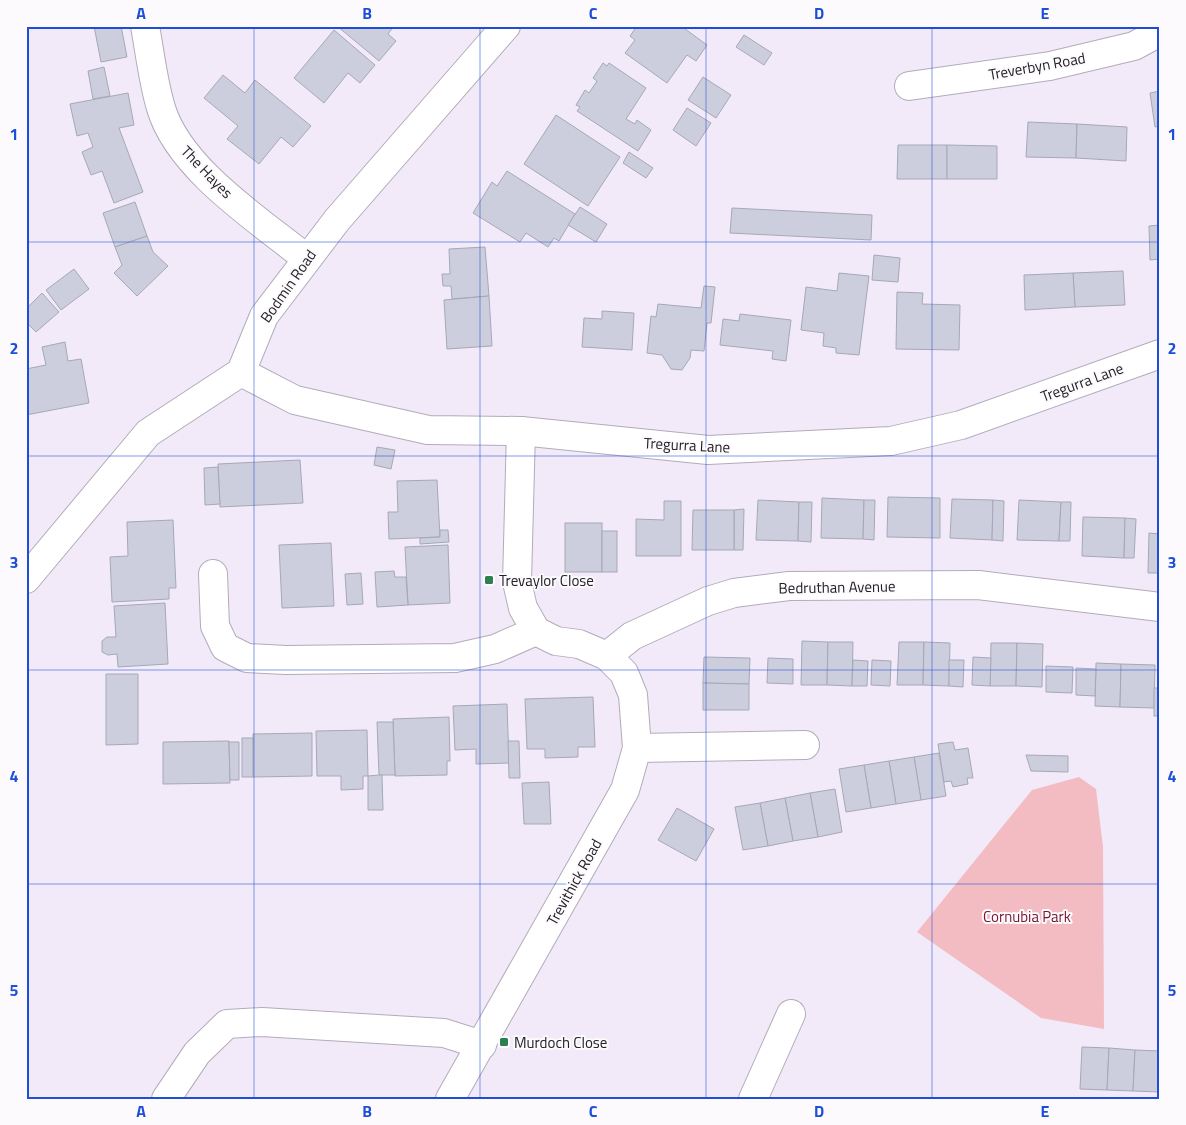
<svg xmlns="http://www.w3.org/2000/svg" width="1186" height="1125" font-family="'Titillium Web',sans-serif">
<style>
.green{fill:#f3bcc2}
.building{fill:#cccede;stroke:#a6a8b7}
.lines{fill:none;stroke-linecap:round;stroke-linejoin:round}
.minor-casing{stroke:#b3abba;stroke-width:30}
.minor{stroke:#fff;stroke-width:28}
.grid{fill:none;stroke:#1d4ed8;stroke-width:1;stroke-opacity:0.55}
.poi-dot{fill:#2c7f51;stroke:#fcfafd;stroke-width:2}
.labels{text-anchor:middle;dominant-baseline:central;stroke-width:4;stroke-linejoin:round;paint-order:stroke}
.street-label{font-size:15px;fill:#232026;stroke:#fcfafd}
.poi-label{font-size:15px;fill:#232026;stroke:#fcfafd;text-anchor:start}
.park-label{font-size:15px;fill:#73182e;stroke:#fcfafd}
.neatline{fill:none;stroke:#1d4ed8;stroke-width:2}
.grid-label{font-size:16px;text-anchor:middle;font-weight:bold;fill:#1d4ed8}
</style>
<rect width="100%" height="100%" fill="#f2eaf9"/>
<polygon class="green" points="1079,777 1096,789 1103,847 1104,1029 1041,1018 917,932 1032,790"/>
<g class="building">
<polygon points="94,26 121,26 127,57 101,62"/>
<polygon points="337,26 394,26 388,34 396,41 379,61"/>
<polygon points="637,26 681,26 707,45 696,61 687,55 667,83 625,53 635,40 630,36"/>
<polygon points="334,30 375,65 360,83 348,73 324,103 294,78"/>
<polygon points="744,35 772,53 764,65 736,47"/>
<polygon points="603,63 607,66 609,63 646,88 626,119 635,124 637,120 651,130 638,151 577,111 580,107 576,105 585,90 589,93 597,81 593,78"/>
<polygon points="104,67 110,96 93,99 88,71"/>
<polygon points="223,75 245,93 255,80 311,126 293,147 281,137 259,164 227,139 238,126 204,98"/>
<polygon points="703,77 731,95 716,118 688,100"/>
<polygon points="1160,91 1160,126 1155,127 1150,93"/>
<polygon points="128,93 134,125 119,128 143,192 114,203 102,171 91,175 82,152 93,147 88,133 77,136 70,104"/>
<polygon points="687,108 711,123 696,146 673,130"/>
<polygon points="556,115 620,157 588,206 524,164"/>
<polygon points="1028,122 1077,124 1076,158 1026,157"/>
<polygon points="1077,124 1127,127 1126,161 1076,158"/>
<polygon points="898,145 947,145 947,179 897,179"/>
<polygon points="947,145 997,146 997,179 947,179"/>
<polygon points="629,152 653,168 646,178 623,163"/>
<polygon points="507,171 575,214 559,241 554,238 548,247 526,233 520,242 473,213 492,182 497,186"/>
<polygon points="135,202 147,236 115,247 103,213"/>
<polygon points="580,207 607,224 596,242 568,225"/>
<polygon points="732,208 872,215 871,240 730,233"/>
<polygon points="1160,225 1160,259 1150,260 1149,226"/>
<polygon points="147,236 153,252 168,266 137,296 114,273 122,265 115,247"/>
<polygon points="485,247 489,296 452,299 451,286 443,286 442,274 450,274 449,249"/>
<polygon points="874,255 900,258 898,282 872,280"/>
<polygon points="74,269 89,289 61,310 46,290"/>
<polygon points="1123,271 1125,305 1075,307 1073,273"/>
<polygon points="839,273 869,276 859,355 836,353 836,348 823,346 824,333 801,330 806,287 837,291"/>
<polygon points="1073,273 1075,307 1025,310 1024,275"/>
<polygon points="704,286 715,287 711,323 707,323 704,351 691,350 690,358 682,370 671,369 662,355 647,353 651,316 656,317 658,304 701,308"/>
<polygon points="897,292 923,293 922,304 960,305 959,350 896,349"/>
<polygon points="42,293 59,312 36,332 26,322 26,309"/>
<polygon points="489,296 492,346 447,349 444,300"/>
<polygon points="602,311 634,313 632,350 582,347 584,318 602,319"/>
<polygon points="740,314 791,320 786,361 772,359 773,351 720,345 723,319 739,321"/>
<polygon points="65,342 68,361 81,359 89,403 26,415 26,369 46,365 42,347"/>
<polygon points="377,447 395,450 391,469 374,465"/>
<polygon points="300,460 303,503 220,507 218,464"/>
<polygon points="218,467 220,504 205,505 204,468"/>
<polygon points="437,480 440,537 389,539 388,512 398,512 397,481"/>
<polygon points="888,497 940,498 940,538 887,537"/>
<polygon points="822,498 864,500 863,539 821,538"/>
<polygon points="952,499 993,500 992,540 950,538"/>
<polygon points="758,500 799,502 798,541 756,540"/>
<polygon points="864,500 875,500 874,540 863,539"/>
<polygon points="993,500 1004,501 1003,541 992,540"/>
<polygon points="1019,500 1061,502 1059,541 1017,540"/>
<polygon points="664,501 681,501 681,556 636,556 636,519 664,520"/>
<polygon points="799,502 812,502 811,542 798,541"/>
<polygon points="1061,502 1071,502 1070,541 1059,541"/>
<polygon points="744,509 743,550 734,550 734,510"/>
<polygon points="693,510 734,510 734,550 692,550"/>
<polygon points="1083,517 1125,518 1124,558 1082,556"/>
<polygon points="1125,518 1136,519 1134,558 1124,558"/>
<polygon points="173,520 176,588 169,588 169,599 112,602 110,557 128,556 127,522"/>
<rect x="565" y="523" width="37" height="49"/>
<polygon points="440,530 448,530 449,542 420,544 420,538 440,537"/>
<rect x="602" y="531" width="15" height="41"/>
<polygon points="1149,533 1160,534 1160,573 1148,573"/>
<polygon points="331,543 334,606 282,608 279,545"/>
<polygon points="448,545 450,603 408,605 405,547"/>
<polygon points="394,571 395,577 406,577 408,605 377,607 375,572"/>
<polygon points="361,573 363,604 347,605 345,574"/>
<polygon points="165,603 168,664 118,667 117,654 108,655 102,652 102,641 107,637 116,637 114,606"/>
<polygon points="802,641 828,642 827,685 801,685"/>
<polygon points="828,642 853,642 852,686 827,685"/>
<polygon points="899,642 924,642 923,685 897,685"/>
<polygon points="924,642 950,643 949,686 923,685"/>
<polygon points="991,643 1017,643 1016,686 990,686"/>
<polygon points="1017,643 1043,644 1042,687 1016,686"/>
<polygon points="704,657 750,658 749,684 703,683"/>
<polygon points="973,657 991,658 990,686 972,685"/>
<polygon points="768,658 793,659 793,684 767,683"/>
<polygon points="853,660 868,661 867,686 852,686"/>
<polygon points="872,660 891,661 890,686 871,685"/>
<polygon points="949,660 964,660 963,687 949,686"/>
<polygon points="1096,663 1121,664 1120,707 1095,706"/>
<polygon points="1121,664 1155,665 1154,708 1120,707"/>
<polygon points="1046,666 1073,667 1072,693 1046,692"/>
<polygon points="1076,668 1096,669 1095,696 1076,695"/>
<polygon points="106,674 138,674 138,744 106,745"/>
<polygon points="703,683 749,684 749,710 703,710"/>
<rect x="1154" y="688" width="6" height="28"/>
<polygon points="593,697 595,747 578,747 578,757 545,758 545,749 527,749 525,699"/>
<polygon points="507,704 509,763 476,764 476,749 455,750 453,706"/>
<polygon points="449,717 450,761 447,761 447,775 395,776 393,719"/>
<polygon points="377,722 393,722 395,775 379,775"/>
<polygon points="367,730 368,776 363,776 363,789 341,790 341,776 317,776 316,731"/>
<polygon points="312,733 312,776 253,777 253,734"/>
<rect x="242" y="738" width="11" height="39"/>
<polygon points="229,741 230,783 163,784 163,742"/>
<polygon points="508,741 519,741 520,778 509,778"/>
<polygon points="229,742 239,742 239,780 230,780"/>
<polygon points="953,742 955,750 968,748 973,778 967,778 968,784 953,787 951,781 944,782 938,744"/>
<polygon points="939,753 946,796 921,800 914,757"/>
<polygon points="1026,755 1068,756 1068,772 1031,771"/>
<polygon points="914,757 921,800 896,804 889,761"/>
<polygon points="889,761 896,804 871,808 864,765"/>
<polygon points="864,765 871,808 846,812 839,769"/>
<polygon points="379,775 382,775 383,810 368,810 368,776"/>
<polygon points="549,782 551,824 524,824 522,783"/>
<polygon points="835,789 842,832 818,837 810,793"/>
<polygon points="810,793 818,837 793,841 785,798"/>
<polygon points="785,798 793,841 768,846 760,803"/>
<polygon points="760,803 768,846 743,850 735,807"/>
<polygon points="677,808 714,829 696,861 658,840"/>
<polygon points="1082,1047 1109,1048 1107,1090 1080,1089"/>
<polygon points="1109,1048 1135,1050 1133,1091 1107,1090"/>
<polygon points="1135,1050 1160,1051 1160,1092 1133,1091"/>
</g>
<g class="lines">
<g class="minor-casing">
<g id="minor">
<path d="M145,26C150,53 153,82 161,108C179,169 259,220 307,259"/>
<polyline points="909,86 1050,66 1134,46 1160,32"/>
<polyline points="241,372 295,400 428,430 521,431 708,450 891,441 961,425 1160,354"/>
<polyline points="521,431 517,582 523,608 536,631"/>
<polyline points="213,574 215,626 225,647 247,658 286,660 455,658 495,649 536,631"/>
<polyline points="26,579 148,433 241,372 264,316 337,220 506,26"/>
<polyline points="607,656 632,636 708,601 734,593 789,586 978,585 1160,607"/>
<polyline points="637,748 805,745"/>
<polyline points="166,1099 197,1053 227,1024 262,1022 444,1033 482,1045"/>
<polyline points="450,1099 625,790 637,748 633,695 624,673 607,656 579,644 556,641 536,631"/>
<polyline points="753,1099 791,1014"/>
</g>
</g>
<use href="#minor" class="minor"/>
</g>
<path class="grid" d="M254,26V1099M480,26V1099M706,26V1099M932,26V1099M26,242H1160M26,456H1160M26,670H1160M26,884H1160"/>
<g class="poi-dot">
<rect x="484" y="575" width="10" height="10" rx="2.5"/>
<rect x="499" y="1037" width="10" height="10" rx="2.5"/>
</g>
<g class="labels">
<g class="street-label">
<text transform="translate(1037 66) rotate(-10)">Treverbyn Road</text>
<text transform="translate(207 172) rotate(46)">The Hayes</text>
<text transform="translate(288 286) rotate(-55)">Bodmin Road</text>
<text transform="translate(1082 382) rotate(-20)">Tregurra Lane</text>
<text transform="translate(687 445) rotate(3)">Tregurra Lane</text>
<text transform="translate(837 587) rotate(-1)">Bedruthan Avenue</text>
<text transform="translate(574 882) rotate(-61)">Trevithick Road</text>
</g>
<g class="poi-label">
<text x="499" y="580">Trevaylor Close</text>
<text x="514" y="1042">Murdoch Close</text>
</g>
<g class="park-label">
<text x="1027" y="916">Cornubia Park</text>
</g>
</g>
<rect width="1186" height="1125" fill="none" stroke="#fcfafd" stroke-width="55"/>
<rect x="28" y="28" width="1130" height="1070" class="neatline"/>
<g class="grid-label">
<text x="141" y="19">A</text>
<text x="367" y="19">B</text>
<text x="593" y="19">C</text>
<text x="819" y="19">D</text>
<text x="1045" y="19">E</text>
<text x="14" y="140">1</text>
<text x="1172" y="140">1</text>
<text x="14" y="354">2</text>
<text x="1172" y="354">2</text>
<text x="14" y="568">3</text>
<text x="1172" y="568">3</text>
<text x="14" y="782">4</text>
<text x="1172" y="782">4</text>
<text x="14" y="996">5</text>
<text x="1172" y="996">5</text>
<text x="141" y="1117">A</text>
<text x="367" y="1117">B</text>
<text x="593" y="1117">C</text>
<text x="819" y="1117">D</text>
<text x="1045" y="1117">E</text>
</g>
</svg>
